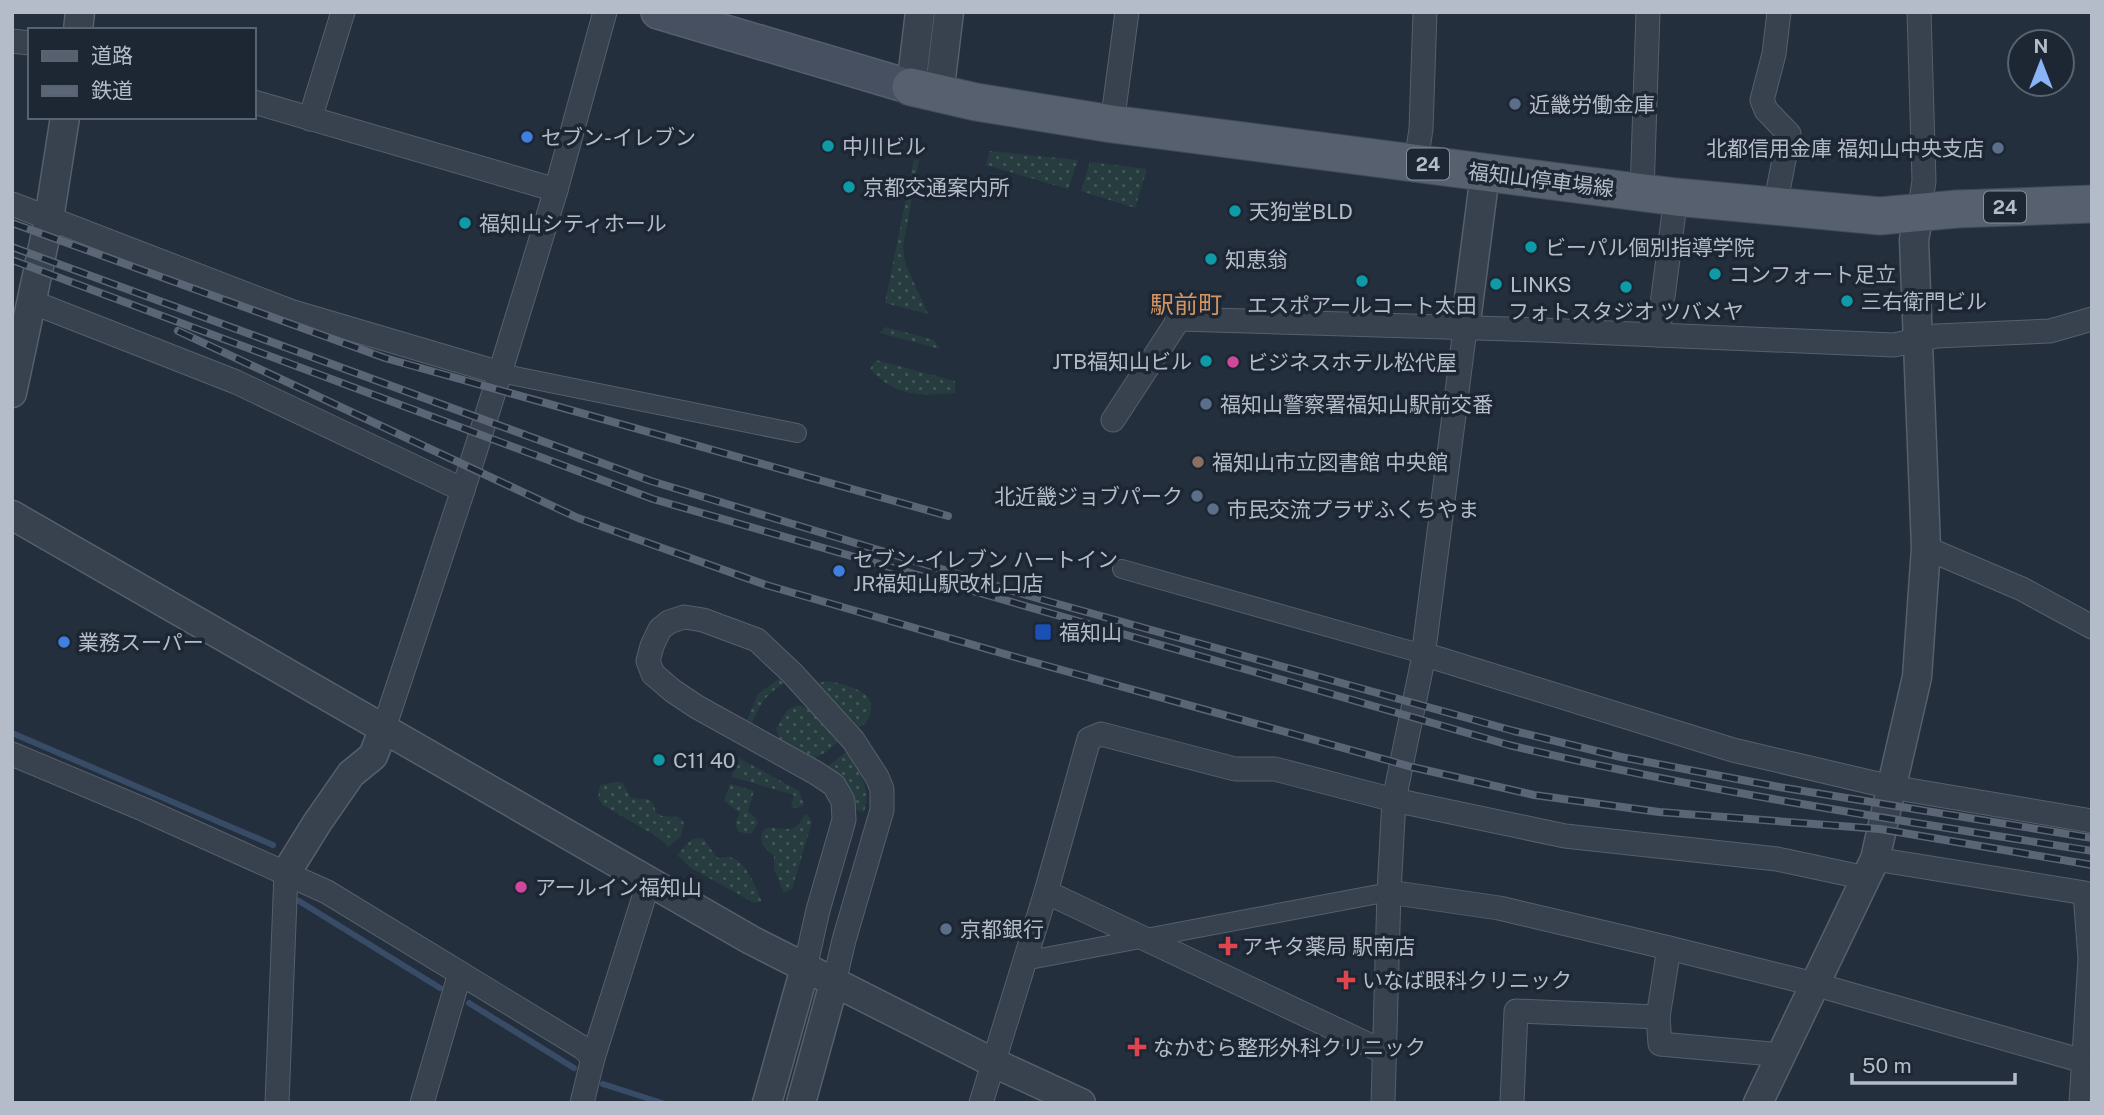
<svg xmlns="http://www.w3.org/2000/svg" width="2104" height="1115" font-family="'Public Sans','Noto Sans JP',sans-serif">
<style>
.grass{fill:url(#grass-dots)}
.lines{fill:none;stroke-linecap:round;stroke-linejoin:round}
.stream{stroke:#394c67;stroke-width:6}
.pedestrian-casing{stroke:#565f6c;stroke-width:20}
.minor-casing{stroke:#565f6c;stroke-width:25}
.tertiary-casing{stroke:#565f6c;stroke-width:31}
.secondary-casing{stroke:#565f6c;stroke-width:36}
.primary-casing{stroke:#414a57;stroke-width:39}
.pedestrian{stroke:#38414e;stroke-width:18}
.minor{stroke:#38414e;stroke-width:23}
.tertiary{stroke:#38414e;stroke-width:28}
.secondary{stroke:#465061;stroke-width:33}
.primary{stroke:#56606e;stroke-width:37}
.rail-casing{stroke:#5a6575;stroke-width:8}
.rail{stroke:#1d2633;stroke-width:5;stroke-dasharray:16;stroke-linecap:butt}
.service-dot{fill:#5c6f8a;stroke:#1d2633;stroke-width:2.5}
.shop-dot{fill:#3f7fe0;stroke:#1d2633;stroke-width:2.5}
.culture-dot{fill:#0f9aa8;stroke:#1d2633;stroke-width:2.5}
.hotel-dot{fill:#d1479c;stroke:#1d2633;stroke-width:2.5}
.education-dot{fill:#8d6e63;stroke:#1d2633;stroke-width:2.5}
.transit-dot{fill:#1a4fb4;stroke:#1d2633;stroke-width:2.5}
.health-dot{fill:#e0444e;stroke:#1d2633;stroke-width:2.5}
.labels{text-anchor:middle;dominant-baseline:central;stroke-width:7;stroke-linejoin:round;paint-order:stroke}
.shield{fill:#1d2633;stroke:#878f9c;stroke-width:2}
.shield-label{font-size:19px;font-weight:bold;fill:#b4bcc9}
.poi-label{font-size:21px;fill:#b4bcc9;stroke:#1d2633;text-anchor:start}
.street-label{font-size:21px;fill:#b4bcc9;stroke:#1d2633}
.quarter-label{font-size:24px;fill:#d59563;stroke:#1d2633}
</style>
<defs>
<pattern id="grass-dots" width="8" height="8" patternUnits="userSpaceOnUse" patternTransform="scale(1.75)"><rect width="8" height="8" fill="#263c3f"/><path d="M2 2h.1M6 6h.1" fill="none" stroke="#435659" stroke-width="1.8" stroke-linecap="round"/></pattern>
</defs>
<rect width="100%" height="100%" fill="#242f3e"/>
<g class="grass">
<polygon points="990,151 1078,160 1068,189 986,165"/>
<polygon points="914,159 919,160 903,246 905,263 928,314 885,303"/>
<polygon points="1090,162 1147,169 1135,208 1081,191"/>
<polygon points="885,327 934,340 940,349 880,333"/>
<path d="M876,360L955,381V393C918,396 897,397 870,369Z"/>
<path d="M780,678L785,683C764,695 761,704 751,725L746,722L758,694Z"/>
<path d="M829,681C843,685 874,689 871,710C870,718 866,724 859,727L817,683Z"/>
<polygon points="798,705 812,710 838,735 838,742 826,752 812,760 781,743 776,729 787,710"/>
<path d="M846,752C859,773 872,787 864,812L856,810L854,803L826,768Z"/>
<polygon points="737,757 799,791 804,805 797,808 791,807 794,795 732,777"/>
<path d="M616,782L623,783L630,797C644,802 652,792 656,813L662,816L679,817L684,823L681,836L669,847L656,836L603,805L598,798L600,785Z"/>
<path d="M730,784L754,791L748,811L756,818L758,823L751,834L739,832C734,825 736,820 740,813L724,801Z"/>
<path d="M807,814L812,822L792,889L784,893L774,869V856L762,845L761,836L764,829C774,825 786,832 795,827C801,824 801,818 807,814Z"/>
<path d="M696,838L704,839L717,858C721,858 724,857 728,857C747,859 755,888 762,901L754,903L691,868L677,855L691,840Z"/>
</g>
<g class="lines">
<g class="stream">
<polyline points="12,733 273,845"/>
<polyline points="299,901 440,988"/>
<polyline points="469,1003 574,1068"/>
<polyline points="603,1084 662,1103"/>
</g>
<g class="pedestrian-casing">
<g id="pedestrian">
<polyline points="500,373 797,433"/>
<polyline points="1122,569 1423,654"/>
<polyline points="1024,961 1389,892"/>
</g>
</g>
<g class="minor-casing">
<g id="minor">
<polyline points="12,41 30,43"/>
<polyline points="254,102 556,190"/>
<polyline points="310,119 343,12"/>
<polyline points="1112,124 1127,12"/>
<polyline points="1416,162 1421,129 1425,12"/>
<polyline points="1642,192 1648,12"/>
<polyline points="12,204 290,311 500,373 556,190 605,12"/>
<polyline points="1775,206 1789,134 1766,110 1762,100 1774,54 1779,12"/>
<polyline points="1919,213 1924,181 1919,12"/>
<polyline points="32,302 236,382 463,490 384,728"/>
<polyline points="1174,310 1179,319 1541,330 1894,345 1936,336 2050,331 2092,319"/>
<polyline points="1658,335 1676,197"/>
<polyline points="1113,420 1179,319"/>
<polyline points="463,490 500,373"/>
<polyline points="1926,548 2022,589 2092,627"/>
<polyline points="1423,654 1733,750 1891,787 2092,821"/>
<polyline points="12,754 145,810 327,892 583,1048 593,1058"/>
<polyline points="1875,859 2085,893 2090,959 2081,1103"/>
<polyline points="1046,892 1384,1052"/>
<polyline points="1389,892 1499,908 1669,948 1814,984 2083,1061"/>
<polyline points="805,968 818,910 844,820 843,801 834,785 816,773 697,707 673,691 653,674 648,661 652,646 660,629 669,622 684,617 703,620 757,640 792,673 853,740 877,777 882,789 882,810 844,940 834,983"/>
<polyline points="1658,1017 1660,1044 1782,1055"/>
<polyline points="277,1103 286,873"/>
<polyline points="422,1103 460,973"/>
<polyline points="582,1103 593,1058 649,881"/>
<polyline points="981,1103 1046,892 1089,739 1101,734 1235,769 1275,769 1394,800 1565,836 1777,859 1866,878"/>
<polyline points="1383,1103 1389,892 1394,800 1422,665 1465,329"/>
<polyline points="1512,1103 1516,1011 1658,1017 1669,948"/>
</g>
</g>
<g class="tertiary-casing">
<g id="tertiary">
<polyline points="78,30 80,12"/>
<polyline points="911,87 920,12"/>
<polyline points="939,95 949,12"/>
<polyline points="1465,329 1485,174"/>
<polyline points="12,393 49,219 65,117"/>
<polyline points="12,515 751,940 992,1062 1081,1103"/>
<polyline points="286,873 317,823 351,774 373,756 384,728"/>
<polyline points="767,1103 805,968"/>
<polyline points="801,1103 834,983"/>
<polyline points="1758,1103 1875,859 1917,677 1926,548 1914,240 1919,213"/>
</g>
</g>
<g class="secondary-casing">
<polyline id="secondary" points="658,12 911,87"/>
</g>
<g class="primary-casing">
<polyline id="primary" points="911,87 976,102 1112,124 1676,197 1880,216 1957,209 2092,204"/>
</g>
<use href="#pedestrian" class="pedestrian"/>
<use href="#minor" class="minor"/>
<use href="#tertiary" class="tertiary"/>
<use href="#secondary" class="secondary"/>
<use href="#primary" class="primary"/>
<g class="rail-casing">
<g id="rail">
<polyline points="12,223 385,358 948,516"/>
<polyline points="12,247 651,481 1040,599 1514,731 1621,757 1779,787 2092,838"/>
<path d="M12,260L653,499L1509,745C1701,791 1897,820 2092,851"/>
<polyline points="178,331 578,518 766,585 1022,659 1412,767 1534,795 1659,812 1880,829 2092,865"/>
</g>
</g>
<use href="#rail" class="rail"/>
</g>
<g class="service-dot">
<circle cx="1515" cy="104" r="7"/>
<circle cx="1998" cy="148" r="7"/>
<circle cx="1206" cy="404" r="7"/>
<circle cx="1197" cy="496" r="7"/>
<circle cx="1213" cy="509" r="7"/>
<circle cx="946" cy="929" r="7"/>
</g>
<g class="shop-dot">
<circle cx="527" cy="137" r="7"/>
<circle cx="839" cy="571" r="7"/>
<circle cx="64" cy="642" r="7"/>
</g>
<g class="culture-dot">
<circle cx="828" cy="146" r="7"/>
<circle cx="849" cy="187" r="7"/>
<circle cx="1235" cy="211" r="7"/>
<circle cx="465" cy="223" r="7"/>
<circle cx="1531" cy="247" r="7"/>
<circle cx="1211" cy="259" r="7"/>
<circle cx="1715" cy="274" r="7"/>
<circle cx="1362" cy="281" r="7"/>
<circle cx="1496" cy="284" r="7"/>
<circle cx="1626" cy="287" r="7"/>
<circle cx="1847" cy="301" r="7"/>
<circle cx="1206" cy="361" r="7"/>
<circle cx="659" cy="760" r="7"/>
</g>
<g class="hotel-dot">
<circle cx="1233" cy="362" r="7"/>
<circle cx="521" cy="887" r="7"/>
</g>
<circle class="education-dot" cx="1198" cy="462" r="7"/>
<rect class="transit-dot" x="1034" y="623" width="18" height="18" rx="3.5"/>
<g class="health-dot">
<path d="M1224.5 935.5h7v7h7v7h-7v7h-7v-7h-7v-7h7z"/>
<path d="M1342.5 969.5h7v7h7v7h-7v7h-7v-7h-7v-7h7z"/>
<path d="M1133.5 1036.5h7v7h7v7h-7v7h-7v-7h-7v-7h7z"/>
</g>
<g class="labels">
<g class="shield">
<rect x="1407" y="148.5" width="42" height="31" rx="5"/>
<rect x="1984" y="191.5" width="42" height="31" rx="5"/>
</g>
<g class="shield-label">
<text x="1428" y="164">24</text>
<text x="2005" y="207">24</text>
</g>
<g class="poi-label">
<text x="1529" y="104">近畿労働金庫</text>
<text x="541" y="137">セブン-イレブン</text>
<text x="842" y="146">中川ビル</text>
<text x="1984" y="148" text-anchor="end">北都信用金庫 福知山中央支店</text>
<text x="863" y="187">京都交通案内所</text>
<text x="1249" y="211">天狗堂BLD</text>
<text x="479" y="223">福知山シティホール</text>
<text x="1545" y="247">ビーパル個別指導学院</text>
<text x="1225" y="259">知恵翁</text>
<text x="1729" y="274">コンフォート足立</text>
<text x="1510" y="284">LINKS</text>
<text x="1861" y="301">三右衛門ビル</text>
<text x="1362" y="305" text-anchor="middle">エスポアールコート太田</text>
<text x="1626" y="311" text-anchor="middle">フォトスタジオ ツバメヤ</text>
<text x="1192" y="361" text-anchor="end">JTB福知山ビル</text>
<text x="1247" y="362">ビジネスホテル松代屋</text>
<text x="1220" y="404">福知山警察署福知山駅前交番</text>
<text x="1212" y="462">福知山市立図書館 中央館</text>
<text x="1183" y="496" text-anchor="end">北近畿ジョブパーク</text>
<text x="1227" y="509">市民交流プラザふくちやま</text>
<text x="853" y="559">セブン-イレブン ハートイン<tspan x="853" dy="24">JR福知山駅改札口店</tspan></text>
<text x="1059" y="632">福知山</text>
<text x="78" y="642">業務スーパー</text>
<text x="673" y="760">C11 40</text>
<text x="535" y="887">アールイン福知山</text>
<text x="960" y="929">京都銀行</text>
<text x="1242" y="946">アキタ薬局 駅南店</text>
<text x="1362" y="980">いなば眼科クリニック</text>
<text x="1153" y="1047">なかむら整形外科クリニック</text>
</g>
<g class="street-label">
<text transform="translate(1541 180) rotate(7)">福知山停車場線</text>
</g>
<g class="quarter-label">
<text x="1186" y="304">駅前町</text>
</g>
</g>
<rect width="2104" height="1115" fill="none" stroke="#b4bcc9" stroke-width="28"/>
<rect x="28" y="28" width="228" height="91" fill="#1d2633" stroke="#59626f" stroke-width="2"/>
<rect x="42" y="51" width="35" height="10" fill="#56606e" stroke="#59626f" stroke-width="2"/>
<text x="91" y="63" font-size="21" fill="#b4bcc9">道路</text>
<rect x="42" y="86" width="35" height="10" fill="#5a6575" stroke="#59626f" stroke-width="2"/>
<text x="91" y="98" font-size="21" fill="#b4bcc9">鉄道</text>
<g transform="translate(2041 63)"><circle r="33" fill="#1d2633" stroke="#59626f" stroke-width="2"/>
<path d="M0-5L12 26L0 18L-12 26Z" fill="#8ab4f8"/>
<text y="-10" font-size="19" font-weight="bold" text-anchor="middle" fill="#b4bcc9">N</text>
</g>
<path d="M1852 1073v10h163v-10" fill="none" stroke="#b4bcc9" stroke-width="3.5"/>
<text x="1862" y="1073" font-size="21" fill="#b4bcc9" stroke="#1d2633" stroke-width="5" paint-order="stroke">50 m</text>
</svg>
